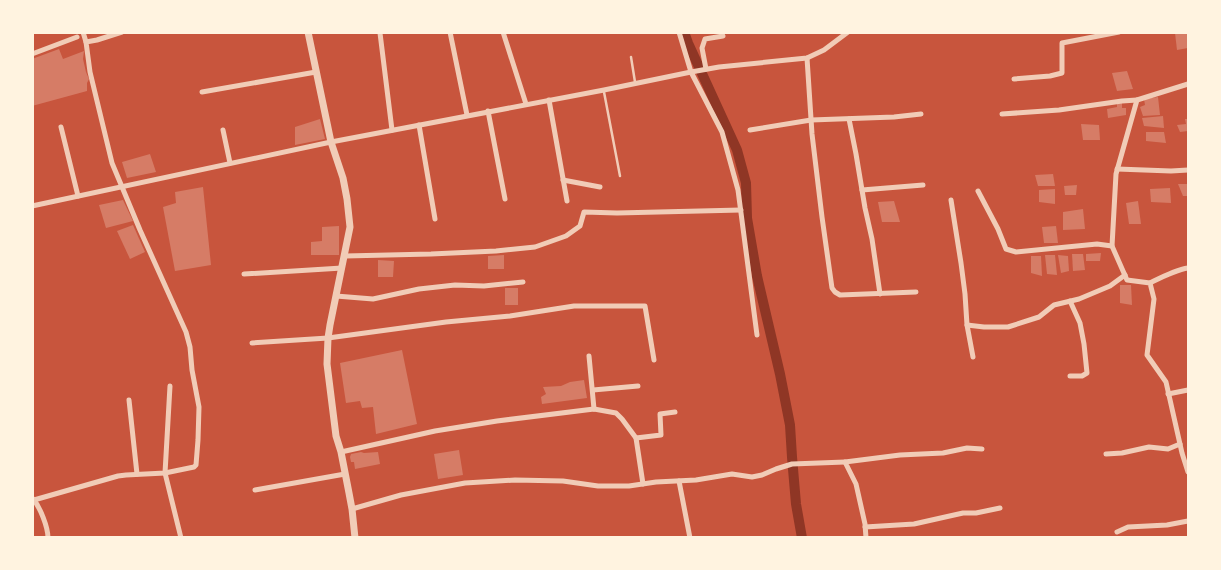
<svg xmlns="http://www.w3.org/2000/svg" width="1221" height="570" font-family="'DM Sans',sans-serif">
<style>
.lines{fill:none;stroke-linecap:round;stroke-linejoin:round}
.canal{stroke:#8f3625;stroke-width:10}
.building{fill:#d67c66}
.service{stroke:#f1ccb7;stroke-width:2.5}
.minor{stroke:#f1ccb7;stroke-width:5}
.tertiary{stroke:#f1ccb7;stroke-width:7}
</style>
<rect width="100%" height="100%" fill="#c8553d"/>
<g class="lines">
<polyline class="canal" points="684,32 688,43 737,150 746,183 747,218 757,276 780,374 790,425 792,457 796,504 802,538"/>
</g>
<g class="building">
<polygon points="1188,32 1188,48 1177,50 1175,33"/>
<polygon points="59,49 63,59 84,51 83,59 86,72 89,79 87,83 87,91 32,106 32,59"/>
<polygon points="1127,71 1133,89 1117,91 1112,73"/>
<polygon points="1158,97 1160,115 1143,116 1140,107 1145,105 1144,99"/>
<polygon points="1122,103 1122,108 1126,108 1126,115 1108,118 1107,109 1117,107 1117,104"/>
<polygon points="1163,116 1164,128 1144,126 1142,118"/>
<polygon points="320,119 325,139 295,145 295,127"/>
<polygon points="1185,119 1188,119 1188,131 1180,132 1177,125 1186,124"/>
<polygon points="1081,124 1099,125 1100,140 1083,140"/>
<polygon points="1146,132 1164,132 1166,143 1146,141"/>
<polygon points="150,154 156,172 127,178 122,162"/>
<polygon points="1053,174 1055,186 1038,186 1035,175"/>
<polygon points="1178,184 1188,184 1188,196 1183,196"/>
<polygon points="1077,185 1076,195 1065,195 1064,186"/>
<polygon points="203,187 211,265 175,271 163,207 176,203 175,192"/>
<polygon points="1170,188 1171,203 1151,202 1150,189"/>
<polygon points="1055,189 1055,204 1039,202 1039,190"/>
<polygon points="123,200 133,221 106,228 99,205"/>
<polygon points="894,201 900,222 882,222 878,202"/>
<polygon points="1138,201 1141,224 1129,224 1126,203"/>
<polygon points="1083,209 1085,229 1063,230 1063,212"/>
<polygon points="133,225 145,252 130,259 117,231"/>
<polygon points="339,226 339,255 311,255 311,242 322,241 322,227"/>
<polygon points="1056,226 1058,243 1044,243 1042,227"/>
<polygon points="1101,253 1100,261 1086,261 1086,254"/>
<polygon points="1072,254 1083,254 1085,270 1073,271"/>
<polygon points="504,255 504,269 488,269 488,256"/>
<polygon points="1045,255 1055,255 1057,275 1047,274"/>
<polygon points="1058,255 1068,256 1069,271 1061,273"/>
<polygon points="1031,256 1041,256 1042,276 1031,273"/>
<polygon points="378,260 394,261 393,277 378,277"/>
<polygon points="1120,285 1131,285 1132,305 1120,303"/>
<rect x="505" y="288" width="13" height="17"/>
<polygon points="402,350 417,424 376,434 373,407 362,408 360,401 346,403 340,363"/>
<polygon points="584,380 587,398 542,404 541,397 546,394 543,387 561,386 570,382"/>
<polygon points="459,450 463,475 438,479 434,454"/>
<polygon points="361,452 364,453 378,452 380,464 355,469 354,462 351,462 350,457 351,454"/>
</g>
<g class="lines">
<g class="service">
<polyline points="631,57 635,82"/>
<polyline points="604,92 620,176"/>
</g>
<g class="minor">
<polyline points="83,32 86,42"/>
<polyline points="450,32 467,115"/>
<polyline points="503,32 526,104"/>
<polyline points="679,32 691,72 722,132 738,190 757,335"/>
<polyline points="380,33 392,130"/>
<polyline points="32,54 77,37"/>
<polyline points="807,58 812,134 822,217 832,288 835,292 840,295 916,292"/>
<polyline points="706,69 702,48 705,39 723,36"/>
<polyline points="1014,79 1050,76 1062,73 1062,43 1119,32"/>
<polyline points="1188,84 1137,100 1116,174 1112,246 1127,280 1150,283 1154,299 1147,355 1166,382 1182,453 1188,472"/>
<polyline points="202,92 316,72"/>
<polyline points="549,100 567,201"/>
<polyline points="488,111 505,199"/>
<polyline points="1002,114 1059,110 1122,101 1137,100"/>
<polyline points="849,119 856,154 865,208 872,239 880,294"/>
<polyline points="419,125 435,219"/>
<polyline points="61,127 78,196"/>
<polyline points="223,130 230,163"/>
<polyline points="750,130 811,120 894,117 921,114"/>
<polyline points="1117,169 1171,171 1188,170"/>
<polyline points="563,180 600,187"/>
<polyline points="862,190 923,185"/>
<polyline points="978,191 998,229 1006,249 1016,252 1097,244 1112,246"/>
<polyline points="951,200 961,263 965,294 967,325 973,357"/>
<polyline points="32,206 331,142 604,90 691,72 719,67 807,58 824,50 848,32"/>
<polyline points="345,256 431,254 496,251 535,247 566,236 580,226 584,212 617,213 741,210"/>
<polyline points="244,274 342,268"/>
<path d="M1150,283C1162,277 1175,270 1188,268"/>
<polyline points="336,296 373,299 419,289 455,285 484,286 523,282"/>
<polyline points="1070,301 1080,323 1084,344 1087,373 1082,376 1070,376"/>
<polyline points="967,325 984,327 1008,327 1039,317 1054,305 1079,299 1110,286 1125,275"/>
<polyline points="252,343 328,338 446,322 510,316 574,306 645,306 654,360"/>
<polyline points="589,356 594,409"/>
<polyline points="170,386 165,473 181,538"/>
<polyline points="593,390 638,386"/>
<polyline points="1168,394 1188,390"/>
<polyline points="129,400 137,474"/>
<polyline points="636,438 661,435 660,414 675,412"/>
<polyline points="341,452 435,431 497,421 594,409 616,413 622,419 636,438 643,484"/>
<polyline points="1106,454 1122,453 1149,447 1168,449 1180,444"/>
<polyline points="679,481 690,538"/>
<polyline points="255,490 345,474"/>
<path d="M33,499C40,507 48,527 48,538"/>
<polyline points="34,500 118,476 126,475 165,473 194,467 196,465 198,440 199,407 192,370 190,347 186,332 140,230 112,163 90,72 86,42 97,40 122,32"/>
<polyline points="352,509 401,495 465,483 515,480 563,481 598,486 629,486 656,482 696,480 732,474 752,477 762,475 776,469 792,464 845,462"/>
<polyline points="865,527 914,524 963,513 976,513 1000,508"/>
<polyline points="1117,532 1128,527 1167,525 1188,521"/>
<polyline points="866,538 865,524 856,484 845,462 900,455 943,453 967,448 982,449"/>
</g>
<polyline class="tertiary" points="308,32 331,142 343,178 347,199 350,227 330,325 328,338 327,364 336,436 341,452 349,493 352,509 355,538"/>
</g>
<rect width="1221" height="570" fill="none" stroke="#fff3e0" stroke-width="68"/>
</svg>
